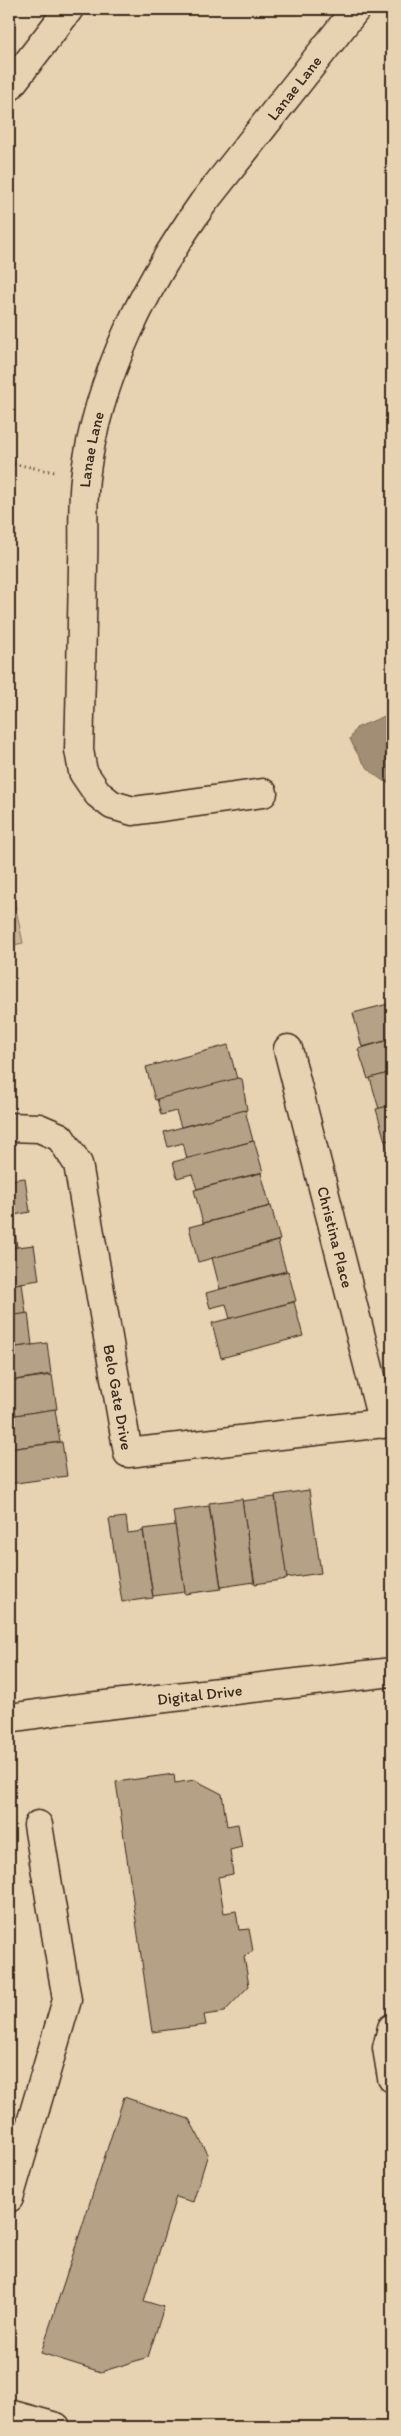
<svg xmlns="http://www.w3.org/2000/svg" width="401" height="2436" font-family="Itim,sans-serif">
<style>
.green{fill:#c8b497;stroke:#826f5a}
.water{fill:#a18e75;stroke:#786652}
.building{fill:#b4a186;stroke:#3b2a1e}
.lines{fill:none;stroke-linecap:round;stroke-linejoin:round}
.minor-casing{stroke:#3b2a1e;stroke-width:31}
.path{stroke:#3b2a1e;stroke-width:3;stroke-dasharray:1 4;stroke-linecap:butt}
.minor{stroke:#e7d2b1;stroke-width:28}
.labels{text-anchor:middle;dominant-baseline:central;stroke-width:4.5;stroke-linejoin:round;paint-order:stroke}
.street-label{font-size:16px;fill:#3b2a1e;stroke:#e7d2b1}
</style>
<rect width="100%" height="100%" fill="#e7d2b1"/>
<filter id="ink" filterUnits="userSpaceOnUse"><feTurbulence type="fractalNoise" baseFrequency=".02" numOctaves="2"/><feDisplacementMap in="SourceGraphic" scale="10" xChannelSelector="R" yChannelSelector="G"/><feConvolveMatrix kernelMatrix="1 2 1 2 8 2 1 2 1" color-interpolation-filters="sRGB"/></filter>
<g filter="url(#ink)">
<polygon class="green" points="13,895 23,943 9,946 9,896"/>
<path class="water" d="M392,713V785C370,776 359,759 350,739L356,728Z"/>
<g class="building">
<polygon points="392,1003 392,1039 362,1047 353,1013"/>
<polygon points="392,1039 392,1072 368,1079 358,1049"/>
<polygon points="228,1045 237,1079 155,1100 146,1067"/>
<polygon points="392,1072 392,1105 379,1109 370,1078"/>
<polygon points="238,1078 242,1079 247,1110 181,1127 176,1111 161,1115 157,1099"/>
<polygon points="392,1105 392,1139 385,1141 376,1109"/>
<polygon points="245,1110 253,1141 187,1159 183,1143 168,1147 164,1132"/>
<polygon points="392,1139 392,1170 385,1141"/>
<polygon points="254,1141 263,1172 197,1189 192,1174 177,1178 173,1162"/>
<polygon points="261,1173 270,1206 203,1223 194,1190"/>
<polygon points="25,1178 30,1212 9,1216 9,1180"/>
<polygon points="271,1206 280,1240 198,1262 189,1227"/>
<polygon points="13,1215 17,1247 9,1248 9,1216"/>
<polygon points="278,1241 286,1271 220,1289 212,1258"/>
<polygon points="34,1245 39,1280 9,1285 9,1248"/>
<polygon points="288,1271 296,1301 230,1319 226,1304 210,1308 206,1293"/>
<polygon points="22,1283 26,1314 9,1316 9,1285"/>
<polygon points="294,1302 303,1336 221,1358 212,1323"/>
<polygon points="28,1313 32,1345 9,1348 9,1316"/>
<polygon points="47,1343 51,1374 9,1381 9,1348"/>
<polygon points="52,1375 57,1409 9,1416 9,1381"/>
<polygon points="55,1409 60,1442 9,1449 9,1416"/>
<polygon points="62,1442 67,1476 9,1484 9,1449"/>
<polygon points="309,1490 321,1573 286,1578 275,1495"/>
<polygon points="275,1497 287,1579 255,1584 242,1501"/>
<polygon points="242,1499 254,1582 221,1587 209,1503"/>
<polygon points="209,1506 221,1589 185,1594 173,1511"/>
<polygon points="126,1517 128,1533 143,1531 153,1598 122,1602 109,1519"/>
<polygon points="175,1525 185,1592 153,1596 143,1529"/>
<polygon points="174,1774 175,1783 195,1780 222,1794 227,1826 238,1824 242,1847 230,1850 233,1874 218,1877 224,1913 236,1911 239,1930 249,1929 253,1951 244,1956 249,1986 224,2012 204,2015 206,2025 152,2032 116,1782"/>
<polygon points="124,2097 189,2119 208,2154 193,2202 176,2197 144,2301 164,2307 148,2357 101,2372 41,2353"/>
</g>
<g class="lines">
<g class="minor-casing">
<g id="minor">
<polyline points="9,87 69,9"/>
<path id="s1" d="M263,793L133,811L112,805L98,794L83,772L79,750C81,688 82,626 83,565C84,536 82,506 85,478C98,376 145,285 203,203L356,9"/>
<path id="s2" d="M288,1049L383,1424"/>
<path id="s3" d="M9,1127L39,1128L60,1137L78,1164L128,1453L392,1422"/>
<path id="s4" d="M9,1718L71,1709L392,1672"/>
<polyline points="392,2028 387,2048 392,2078"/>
<polyline points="9,2198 67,2000 38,1825"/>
<polyline points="9,2414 56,2427"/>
</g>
</g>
<polyline class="path" points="9,463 55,472"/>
<use href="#minor" class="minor"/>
</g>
</g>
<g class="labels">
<g class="street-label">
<text stroke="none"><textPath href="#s1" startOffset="941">Lanae Lane</textPath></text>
<text stroke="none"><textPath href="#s1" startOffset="521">Lanae Lane</textPath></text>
<text stroke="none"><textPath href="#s2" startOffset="194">Christina Place</textPath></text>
<text stroke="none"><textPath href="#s3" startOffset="322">Belo Gate Drive</textPath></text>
<text stroke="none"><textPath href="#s4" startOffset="192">Digital Drive</textPath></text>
</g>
</g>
<rect width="401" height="2436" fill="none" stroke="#e7d2b1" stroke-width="30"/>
<rect x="15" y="15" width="371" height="2406" fill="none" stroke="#3b2a1e" stroke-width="2" filter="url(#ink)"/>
</svg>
